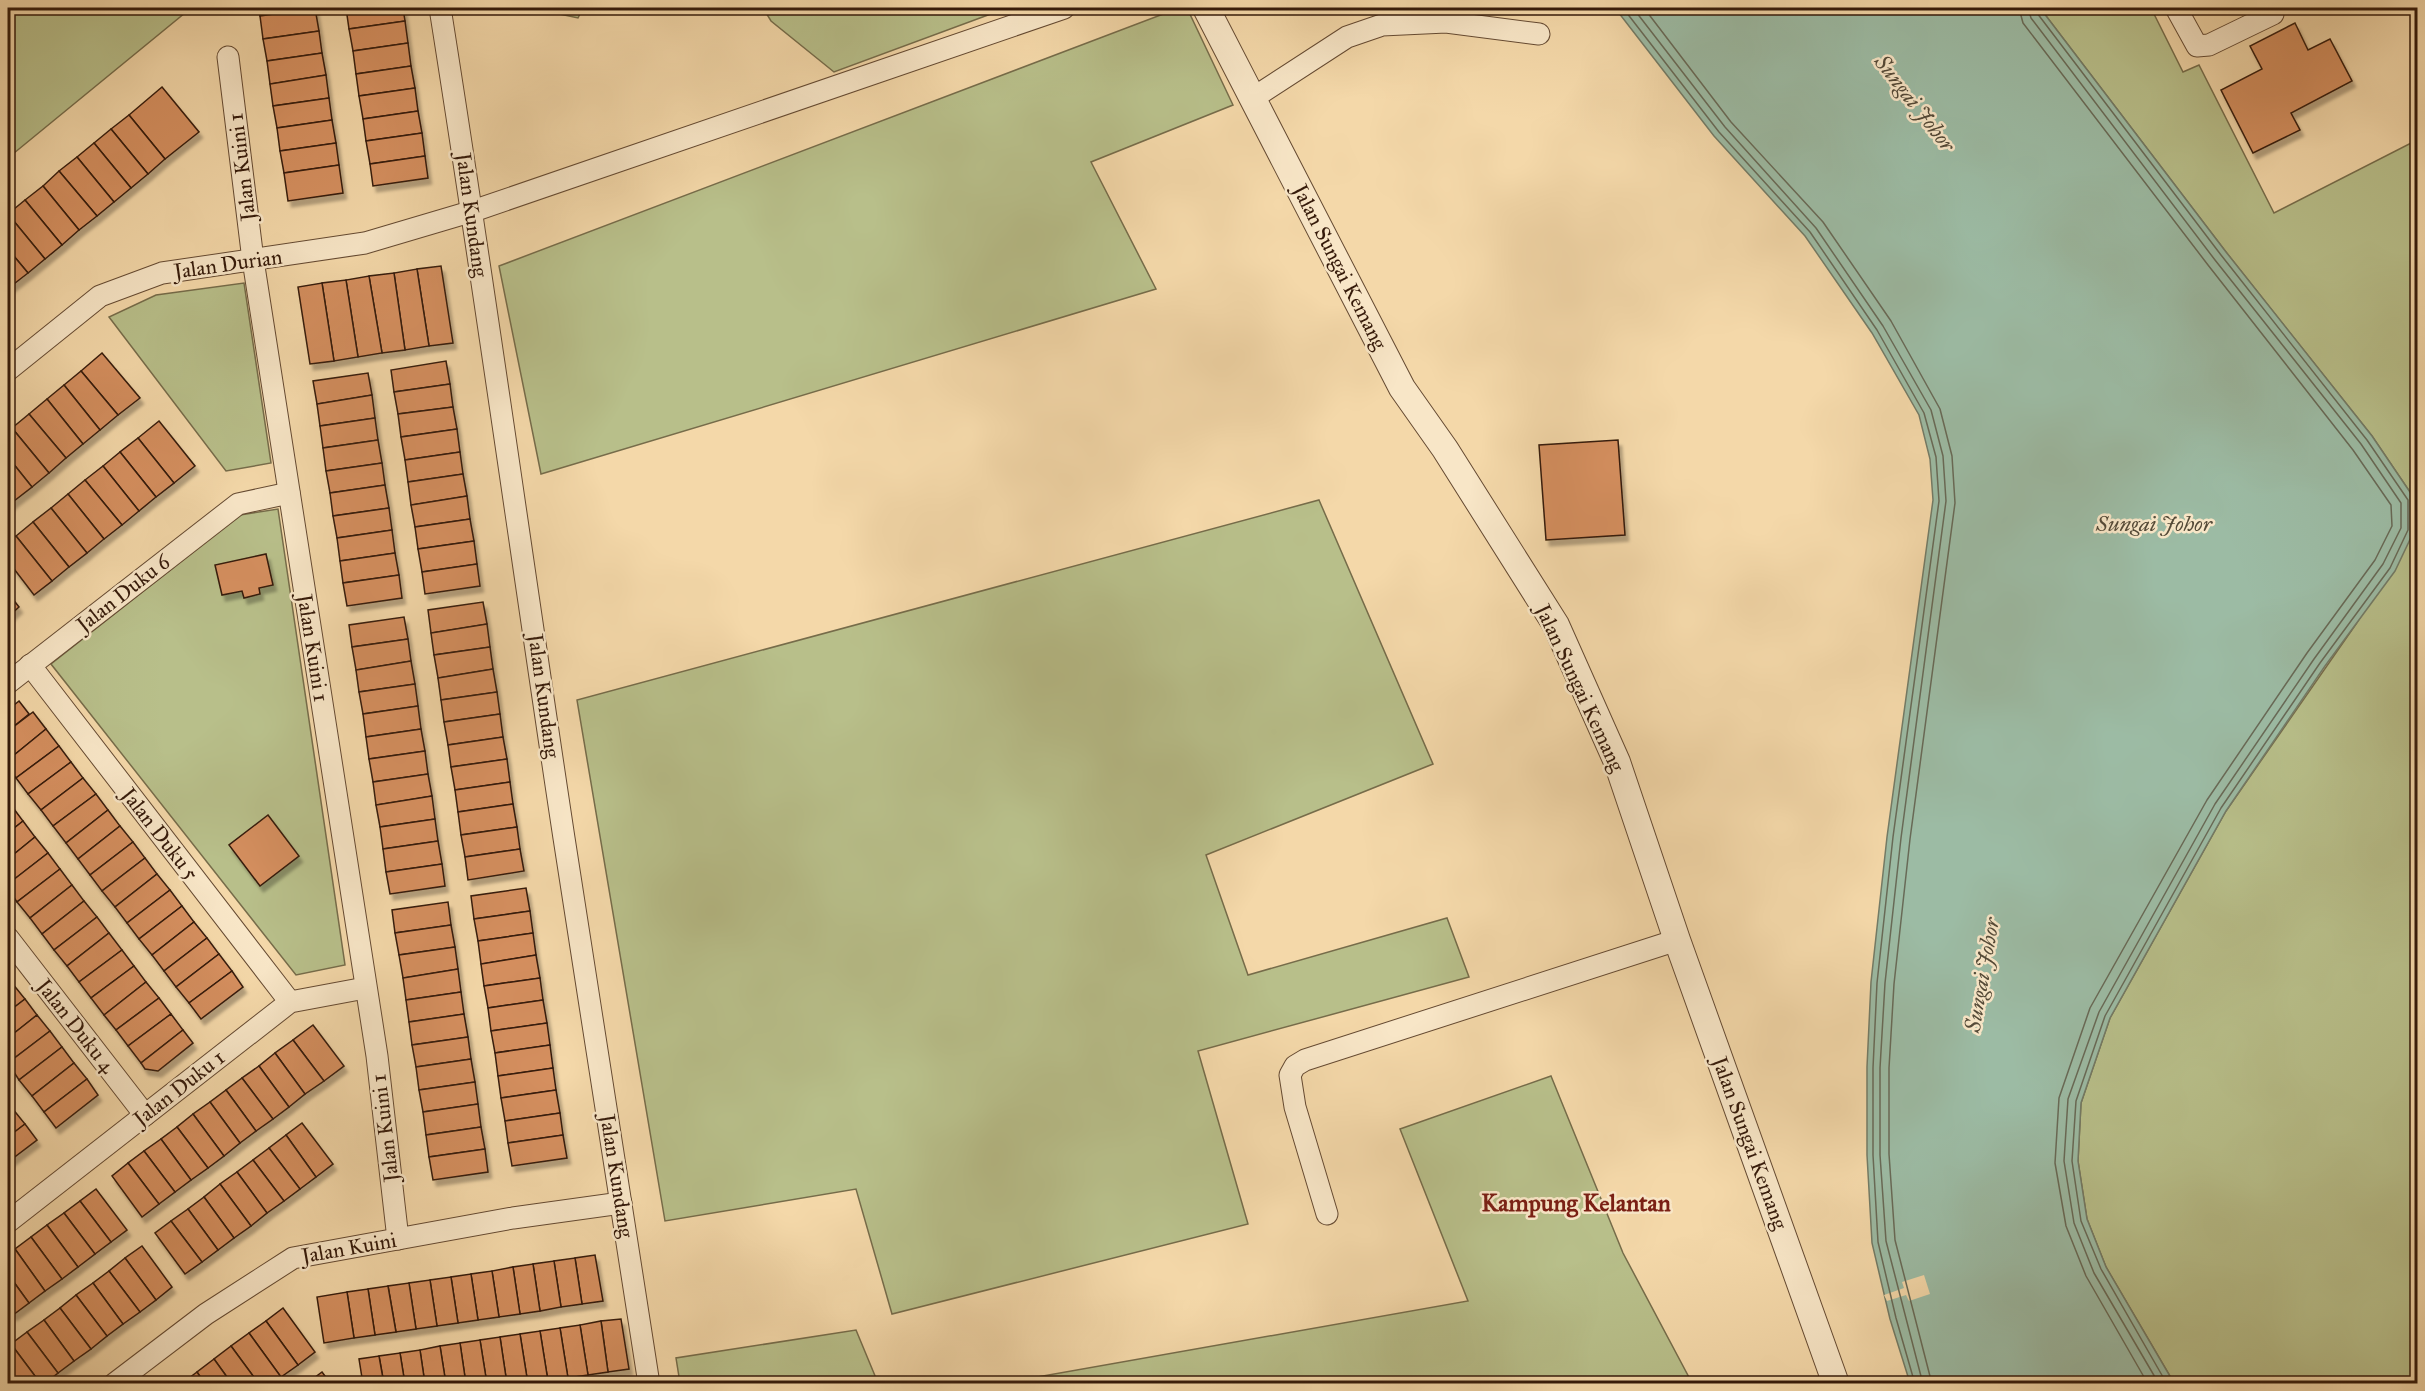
<svg xmlns="http://www.w3.org/2000/svg" width="2425" height="1391" font-family="'IM FELL Great Primer',serif">
<style>
.green{fill:#b8bf8a;stroke:#766c4a;stroke-width:1.5}
.water{fill:#9cbba4;stroke:#737b66;stroke-width:1.5}
.pier{fill:#f4d8a9}
.lines{fill:none;stroke-linecap:round;stroke-linejoin:round}
.shore{stroke:#686a57;stroke-width:1.5}
.building{fill:#d58f5f;stroke:#351a0a;stroke-width:1.5;filter:url(#shadow)}
.minor-casing{stroke:#654a32;stroke-width:23}
.tertiary-casing{stroke:#654a32;stroke-width:28}
.minor{stroke:#f8e6c7;stroke-width:21}
.tertiary{stroke:#f8e6c7;stroke-width:26}
.labels{text-anchor:middle;dominant-baseline:central;stroke-width:5;stroke-linejoin:round;paint-order:stroke}
.street-label{font-size:21px;fill:#351a0a;stroke:#f8e6c7}
.water-label{font-size:22px;font-style:italic;fill:#544a38;stroke:#f8e6c7}
.quarter-label{font-size:24px;font-weight:bold;fill:#7a1f14;stroke:#f8e6c7}
</style>
<defs>
<filter id="shadow"><feDropShadow dx="3.5" dy="6" stdDeviation="1.5" flood-color="#0004"/></filter>
</defs>
<rect width="100%" height="100%" fill="#f4d8a9"/>
<filter id="stains"><feTurbulence type="fractalNoise" baseFrequency=".00333" numOctaves="4"/><feColorMatrix values="0 0 0 0 .2 0 0 0 0 .09 0 0 0 0 .02 0 0 0 .5 -.17"/></filter>
<radialGradient id="worn" r=".72"><stop offset=".6" stop-color="#630" stop-opacity="0"/><stop offset="1" stop-color="#630" stop-opacity=".3"/></radialGradient>
<g class="green">
<polygon points="8,8 191,8 8,158"/>
<polygon points="531,8 583,8 578,18"/>
<polygon points="763,8 1007,8 834,72 771,21"/>
<polygon points="1179,8 1187,8 1233,105 1091,162 1156,289 541,474 499,266"/>
<polygon points="2040,8 2151,8 2183,72 2199,65 2274,213 2417,140 2417,1383 2174,1383 2106,1267 2087,1219 2078,1161 2081,1103 2110,1018 2226,811 2356,624 2414,531 2414,498 2372,436 2226,252"/>
<polygon points="244,283 271,463 226,471 109,317 156,295"/>
<polygon points="1319,500 1433,764 1206,855 1248,975 1447,918 1469,977 1198,1051 1248,1224 892,1314 856,1189 665,1221 577,700"/>
<polygon points="278,509 345,965 296,975 51,664 240,515"/>
<polygon points="1551,1076 1623,1253 1692,1383 1003,1383 1468,1301 1400,1129"/>
<polygon points="856,1330 878,1383 680,1383 676,1358"/>
</g>
<polygon class="water" points="1615,8 2040,8 2226,252 2372,436 2414,498 2414,531 2395,571 2325,666 2226,811 2110,1018 2081,1103 2078,1161 2087,1219 2106,1267 2174,1383 1910,1383 1890,1319 1872,1243 1867,1155 1867,1067 1871,982 1887,837 1933,500 1930,459 1919,415 1872,333 1805,236 1714,136"/>
<polygon class="pier" points="1924,1275 1930,1294 1909,1301 1906,1295 1887,1301 1884,1295 1904,1288 1902,1282"/>
<g class="lines">
<g class="shore">
<polyline points="1623,8 1719,132 1810,232 1877,330 1924,413 1936,457 1939,501 1893,837 1877,983 1873,1068 1873,1155 1878,1242 1896,1318 1915,1384"/>
<polyline points="1633,8 1725,127 1816,228 1883,326 1931,410 1943,456 1946,501 1901,838 1885,983 1880,1068 1880,1155 1886,1241 1923,1384"/>
<polyline points="1644,8 1731,122 1823,222 1891,321 1940,409 1952,456 1955,503 1910,839 1894,984 1889,1068 1889,1154 1895,1240 1932,1384"/>
<polyline points="2019,8 2023,23 2208,265 2353,450 2391,505 2392,526 2375,560 2307,653 2207,800 2090,1008 2059,1098 2055,1163 2066,1226 2086,1276 2148,1384"/>
<polyline points="2028,8 2031,18 2215,260 2361,444 2401,503 2401,528 2383,564 2314,659 2215,804 2099,1012 2068,1099 2064,1161 2074,1223 2094,1273 2159,1384"/>
<polyline points="2036,8 2037,13 2221,255 2367,440 2408,500 2408,530 2390,568 2320,663 2221,808 2105,1016 2076,1101 2072,1161 2081,1221 2101,1269 2167,1384"/>
</g>
</g>
<g class="building">
<polygon points="258,8 315,8 260,16"/>
<polygon points="315,8 319,31 263,39 260,16"/>
<polygon points="346,8 403,8 405,21 349,29"/>
<polygon points="405,21 408,43 353,51 349,29"/>
<polygon points="2295,23 2308,50 2330,39 2352,81 2291,113 2300,130 2253,153 2221,90 2262,69 2250,46"/>
<polygon points="319,31 322,53 267,61 263,39"/>
<polygon points="408,43 411,66 356,74 353,51"/>
<polygon points="322,53 326,75 270,84 267,61"/>
<polygon points="411,66 415,88 359,96 356,74"/>
<polygon points="326,75 329,98 273,106 270,84"/>
<polygon points="162,87 199,132 165,159 129,115"/>
<polygon points="415,88 418,111 363,119 359,96"/>
<polygon points="329,98 332,120 277,128 273,106"/>
<polygon points="418,111 422,133 366,141 363,119"/>
<polygon points="129,115 165,159 148,174 111,129"/>
<polygon points="332,120 336,143 280,151 277,128"/>
<polygon points="111,129 148,174 131,188 94,143"/>
<polygon points="422,133 425,156 370,164 366,141"/>
<polygon points="94,143 131,188 114,202 77,157"/>
<polygon points="336,143 339,165 284,173 280,151"/>
<polygon points="425,156 428,178 373,186 370,164"/>
<polygon points="77,157 114,202 97,216 59,171"/>
<polygon points="339,165 343,193 288,201 284,173"/>
<polygon points="59,171 97,216 79,230 43,186"/>
<polygon points="43,186 79,230 62,245 25,200"/>
<polygon points="25,200 62,245 45,259 8,214"/>
<polygon points="8,214 45,259 28,273 8,249"/>
<polygon points="8,249 28,273 10,287 8,284"/>
<polygon points="441,266 453,343 429,346 417,269"/>
<polygon points="417,269 429,346 405,350 394,273"/>
<polygon points="394,273 405,350 382,353 369,276"/>
<polygon points="369,276 382,353 358,357 346,280"/>
<polygon points="346,280 358,357 334,361 322,283"/>
<polygon points="322,283 334,361 310,364 298,287"/>
<polygon points="102,353 140,398 118,415 81,371"/>
<polygon points="446,361 450,384 394,392 391,370"/>
<polygon points="81,371 118,415 100,430 64,385"/>
<polygon points="368,373 372,395 317,404 313,381"/>
<polygon points="450,384 453,407 398,414 394,392"/>
<polygon points="64,385 100,430 83,444 47,399"/>
<polygon points="372,395 375,418 320,426 317,404"/>
<polygon points="47,399 83,444 66,458 29,414"/>
<polygon points="453,407 457,429 401,437 398,414"/>
<polygon points="29,414 66,458 49,473 12,428"/>
<polygon points="375,418 378,440 323,448 320,426"/>
<polygon points="159,421 195,466 174,483 138,438"/>
<polygon points="12,428 49,473 32,487 8,457 8,431"/>
<polygon points="457,429 460,452 405,460 401,437"/>
<polygon points="138,438 174,483 156,497 120,452"/>
<polygon points="378,440 382,463 326,471 323,448"/>
<polygon points="1618,440 1625,535 1546,540 1539,445"/>
<polygon points="120,452 156,497 139,511 103,466"/>
<polygon points="460,452 463,474 408,482 405,460"/>
<polygon points="8,457 32,487 14,501 8,493"/>
<polygon points="382,463 385,485 330,493 326,471"/>
<polygon points="103,466 139,511 122,525 85,480"/>
<polygon points="463,474 467,496 411,505 408,482"/>
<polygon points="85,480 122,525 104,539 68,494"/>
<polygon points="385,485 389,508 333,516 330,493"/>
<polygon points="8,493 14,501 8,507"/>
<polygon points="68,494 104,539 87,553 51,508"/>
<polygon points="467,496 470,519 415,527 411,505"/>
<polygon points="51,508 87,553 69,567 33,522"/>
<polygon points="389,508 392,530 337,538 333,516"/>
<polygon points="470,519 474,541 418,549 415,527"/>
<polygon points="33,522 69,567 52,581 16,536"/>
<polygon points="392,530 395,553 340,561 337,538"/>
<polygon points="16,536 52,581 34,595 8,561 8,542"/>
<polygon points="474,541 477,564 422,572 418,549"/>
<polygon points="395,553 399,575 343,583 340,561"/>
<polygon points="266,554 273,585 259,588 260,594 244,598 242,591 222,595 215,565"/>
<polygon points="477,564 480,586 425,594 422,572"/>
<polygon points="399,575 402,598 347,606 343,583"/>
<polygon points="8,593 19,607 8,617"/>
<polygon points="483,602 487,624 431,633 428,610"/>
<polygon points="404,617 408,639 352,647 349,625"/>
<polygon points="487,624 490,647 434,655 431,633"/>
<polygon points="408,639 411,661 356,670 352,647"/>
<polygon points="490,647 493,669 438,678 434,655"/>
<polygon points="411,661 415,684 359,692 356,670"/>
<polygon points="493,669 497,692 441,700 438,678"/>
<polygon points="415,684 418,706 363,714 359,692"/>
<polygon points="497,692 500,714 444,722 441,700"/>
<polygon points="19,701 29,714 8,731 8,710"/>
<polygon points="418,706 421,729 366,737 363,714"/>
<polygon points="33,712 46,729 8,760 8,731"/>
<polygon points="500,714 503,737 448,745 444,722"/>
<polygon points="46,729 59,746 16,778 8,767 8,760"/>
<polygon points="421,729 425,751 369,759 366,737"/>
<polygon points="503,737 507,759 451,767 448,745"/>
<polygon points="59,746 71,762 28,794 16,778"/>
<polygon points="425,751 428,774 373,782 369,759"/>
<polygon points="507,759 510,782 455,790 451,767"/>
<polygon points="71,762 83,778 41,810 28,794"/>
<polygon points="428,774 432,796 376,805 373,782"/>
<polygon points="83,778 96,794 53,826 41,810"/>
<polygon points="510,782 513,804 458,812 455,790"/>
<polygon points="96,794 108,810 66,843 53,826"/>
<polygon points="432,796 435,819 380,827 376,805"/>
<polygon points="513,804 517,827 461,835 458,812"/>
<polygon points="11,805 23,821 8,833 8,807"/>
<polygon points="108,810 120,826 78,859 66,843"/>
<polygon points="268,815 299,856 260,886 229,845"/>
<polygon points="435,819 438,841 383,849 380,827"/>
<polygon points="23,821 35,837 8,859 8,833"/>
<polygon points="120,826 133,842 90,875 78,859"/>
<polygon points="517,827 520,849 465,857 461,835"/>
<polygon points="35,837 48,853 8,884 8,859"/>
<polygon points="438,841 442,864 386,872 383,849"/>
<polygon points="133,842 145,858 102,891 90,875"/>
<polygon points="520,849 524,871 468,880 465,857"/>
<polygon points="48,853 60,869 17,902 8,889 8,884"/>
<polygon points="145,858 157,874 115,907 102,891"/>
<polygon points="442,864 445,886 390,894 386,872"/>
<polygon points="60,869 72,885 30,918 17,902"/>
<polygon points="157,874 170,890 127,923 115,907"/>
<polygon points="72,885 84,901 42,934 30,918"/>
<polygon points="526,888 530,911 474,919 471,896"/>
<polygon points="170,890 182,906 139,939 127,923"/>
<polygon points="84,901 97,917 54,950 42,934"/>
<polygon points="448,902 451,925 395,933 392,910"/>
<polygon points="182,906 194,922 152,955 139,939"/>
<polygon points="530,911 533,933 478,941 474,919"/>
<polygon points="97,917 109,933 67,966 54,950"/>
<polygon points="194,922 207,938 164,971 152,955"/>
<polygon points="451,925 455,947 399,955 395,933"/>
<polygon points="109,933 122,950 79,982 67,966"/>
<polygon points="533,933 536,955 481,964 478,941"/>
<polygon points="207,938 219,954 176,987 164,971"/>
<polygon points="455,947 458,969 403,978 399,955"/>
<polygon points="122,950 134,966 91,998 79,982"/>
<polygon points="219,954 232,971 189,1003 176,987"/>
<polygon points="536,955 540,978 484,986 481,964"/>
<polygon points="134,966 146,982 104,1015 91,998"/>
<polygon points="458,969 461,992 406,1000 403,978"/>
<polygon points="232,971 243,987 201,1019 189,1003"/>
<polygon points="540,978 543,1000 488,1008 484,986"/>
<polygon points="146,982 159,998 116,1030 104,1015"/>
<polygon points="12,983 25,999 8,1012 8,987"/>
<polygon points="461,992 464,1014 409,1022 406,1000"/>
<polygon points="159,998 171,1014 128,1046 116,1030"/>
<polygon points="25,999 37,1015 8,1038 8,1012"/>
<polygon points="543,1000 547,1023 491,1031 488,1008"/>
<polygon points="171,1014 183,1030 141,1063 128,1046"/>
<polygon points="464,1014 468,1037 412,1045 409,1022"/>
<polygon points="37,1015 50,1031 8,1063 8,1038"/>
<polygon points="547,1023 550,1045 495,1053 491,1031"/>
<polygon points="313,1025 344,1066 324,1081 293,1040"/>
<polygon points="183,1030 193,1043 158,1071 145,1069 141,1063"/>
<polygon points="50,1031 62,1047 19,1080 8,1063"/>
<polygon points="468,1037 471,1059 416,1067 412,1045"/>
<polygon points="293,1040 324,1081 305,1094 275,1053"/>
<polygon points="550,1045 553,1068 498,1076 495,1053"/>
<polygon points="62,1047 74,1063 32,1096 19,1080"/>
<polygon points="275,1053 305,1094 289,1107 259,1066"/>
<polygon points="471,1059 475,1082 419,1090 416,1067"/>
<polygon points="74,1063 87,1079 44,1112 32,1096"/>
<polygon points="259,1066 289,1107 273,1119 242,1078"/>
<polygon points="553,1068 556,1090 501,1098 498,1076"/>
<polygon points="242,1078 273,1119 256,1131 226,1090"/>
<polygon points="87,1079 98,1095 56,1128 44,1112"/>
<polygon points="475,1082 478,1104 423,1112 419,1090"/>
<polygon points="226,1090 256,1131 240,1143 210,1102"/>
<polygon points="556,1090 560,1113 505,1121 501,1098"/>
<polygon points="210,1102 240,1143 224,1156 193,1114"/>
<polygon points="478,1104 481,1127 426,1135 423,1112"/>
<polygon points="12,1108 25,1124 8,1137 8,1111"/>
<polygon points="560,1113 563,1135 508,1143 505,1121"/>
<polygon points="193,1114 224,1156 208,1168 177,1127"/>
<polygon points="302,1123 333,1164 316,1177 286,1135"/>
<polygon points="25,1124 37,1140 8,1162 8,1137"/>
<polygon points="177,1127 208,1168 191,1180 161,1139"/>
<polygon points="481,1127 485,1149 429,1157 426,1135"/>
<polygon points="286,1135 316,1177 300,1189 269,1148"/>
<polygon points="563,1135 567,1158 512,1166 508,1143"/>
<polygon points="161,1139 191,1180 175,1192 144,1151"/>
<polygon points="269,1148 300,1189 284,1201 253,1160"/>
<polygon points="485,1149 488,1172 433,1180 429,1157"/>
<polygon points="144,1151 175,1192 159,1204 128,1163"/>
<polygon points="253,1160 284,1201 267,1213 237,1172"/>
<polygon points="128,1163 159,1204 142,1217 112,1176"/>
<polygon points="237,1172 267,1213 251,1226 220,1184"/>
<polygon points="220,1184 251,1226 234,1238 204,1197"/>
<polygon points="96,1189 127,1230 111,1242 80,1201"/>
<polygon points="204,1197 234,1238 218,1250 188,1209"/>
<polygon points="80,1201 111,1242 95,1254 64,1213"/>
<polygon points="188,1209 218,1250 202,1262 171,1221"/>
<polygon points="64,1213 95,1254 78,1267 47,1225"/>
<polygon points="171,1221 202,1262 185,1274 155,1233"/>
<polygon points="47,1225 78,1267 62,1279 31,1237"/>
<polygon points="31,1237 62,1279 45,1291 15,1249"/>
<polygon points="142,1246 172,1287 156,1300 125,1258"/>
<polygon points="15,1249 45,1291 29,1303 8,1274 8,1255"/>
<polygon points="595,1255 603,1301 582,1304 575,1258"/>
<polygon points="125,1258 156,1300 140,1312 109,1271"/>
<polygon points="575,1258 582,1304 561,1307 554,1261"/>
<polygon points="554,1261 561,1307 540,1311 533,1264"/>
<polygon points="533,1264 540,1311 520,1314 513,1267"/>
<polygon points="513,1267 520,1314 499,1317 492,1271"/>
<polygon points="109,1271 140,1312 123,1324 93,1283"/>
<polygon points="492,1271 499,1317 478,1320 471,1274"/>
<polygon points="8,1274 29,1303 13,1315 8,1308"/>
<polygon points="471,1274 478,1320 458,1323 451,1277"/>
<polygon points="451,1277 458,1323 437,1326 430,1280"/>
<polygon points="430,1280 437,1326 416,1329 409,1283"/>
<polygon points="93,1283 123,1324 107,1336 76,1295"/>
<polygon points="409,1283 416,1329 396,1332 388,1286"/>
<polygon points="388,1286 396,1332 375,1335 368,1289"/>
<polygon points="368,1289 375,1335 354,1338 347,1292"/>
<polygon points="347,1292 354,1338 324,1343 317,1297"/>
<polygon points="76,1295 107,1336 91,1349 60,1308"/>
<polygon points="60,1308 91,1349 74,1361 44,1320"/>
<polygon points="283,1308 315,1352 298,1365 266,1321"/>
<polygon points="621,1319 629,1369 608,1372 601,1321"/>
<polygon points="44,1320 74,1361 58,1373 27,1332"/>
<polygon points="266,1321 298,1365 281,1377 249,1333"/>
<polygon points="601,1321 608,1372 588,1375 580,1325"/>
<polygon points="580,1325 588,1375 568,1378 560,1328"/>
<polygon points="560,1328 568,1378 548,1381 540,1331"/>
<polygon points="540,1331 548,1381 528,1384 520,1334"/>
<polygon points="27,1332 58,1373 44,1384 41,1384 11,1344"/>
<polygon points="249,1333 281,1377 272,1384 259,1384 231,1346"/>
<polygon points="520,1334 528,1384 507,1384 500,1337"/>
<polygon points="500,1337 507,1384 487,1384 480,1340"/>
<polygon points="480,1340 487,1384 466,1384 460,1343"/>
<polygon points="460,1343 466,1384 446,1384 440,1346"/>
<polygon points="11,1344 41,1384 15,1384 8,1374 8,1347"/>
<polygon points="231,1346 259,1384 232,1384 214,1359"/>
<polygon points="440,1346 446,1384 425,1384 420,1350"/>
<polygon points="420,1350 425,1384 405,1384 400,1353"/>
<polygon points="400,1353 405,1384 384,1384 379,1356"/>
<polygon points="379,1356 384,1384 363,1384 359,1359"/>
<polygon points="214,1359 232,1384 205,1384 197,1372"/>
<polygon points="197,1372 205,1384 181,1384"/>
<polygon points="322,1372 331,1384 306,1384"/>
<polygon points="8,1374 15,1384 8,1384"/>
</g>
<g class="lines">
<g class="minor-casing">
<g id="minor">
<path d="M440,8C484,284 522,561 564,838C592,1020 621,1201 649,1384"/>
<polyline points="2176,8 2197,46 2209,45 2273,14"/>
<polyline points="228,57 253,260 377,1056 398,1239"/>
<polyline points="1253,98 1347,37 1382,25 1446,22 1539,34"/>
<polyline points="8,370 100,296 162,273 365,243 473,211 1064,8"/>
<polyline points="30,665 290,1002"/>
<polyline points="8,683 238,504 289,493"/>
<polyline points="8,938 145,1115"/>
<polyline points="1327,1214 1295,1107 1290,1075 1295,1066 1305,1060 1677,940"/>
<polyline points="8,1222 290,1002 365,988"/>
<polyline points="114,1384 206,1314 293,1258 513,1218 621,1203"/>
</g>
</g>
<g class="tertiary-casing">
<polyline id="tertiary" points="1206,8 1402,388 1445,449 1556,625 1617,762 1677,940 1836,1384"/>
</g>
<use href="#minor" class="minor"/>
<use href="#tertiary" class="tertiary"/>
</g>
<g class="labels">
<g class="street-label">
<text transform="translate(242 167) rotate(-97)">Jalan Kuini 1</text>
<text transform="translate(472 215) rotate(82)">Jalan Kundang</text>
<text transform="translate(228 264) rotate(-8)">Jalan Durian</text>
<text transform="translate(1340 267) rotate(63)">Jalan Sungai Kemang</text>
<text transform="translate(123 593) rotate(-38)">Jalan Duku 6</text>
<text transform="translate(313 648) rotate(81)">Jalan Kuini 1</text>
<text transform="translate(1580 688) rotate(65)">Jalan Sungai Kemang</text>
<text transform="translate(544 696) rotate(82)">Jalan Kundang</text>
<text transform="translate(160 834) rotate(52)">Jalan Duku 5</text>
<text transform="translate(76 1026) rotate(52)">Jalan Duku 4</text>
<text transform="translate(179 1088) rotate(-38)">Jalan Duku 1</text>
<text transform="translate(385 1128) rotate(-97)">Jalan Kuini 1</text>
<text transform="translate(1750 1143) rotate(70)">Jalan Sungai Kemang</text>
<text transform="translate(617 1176) rotate(81)">Jalan Kundang</text>
<text transform="translate(349 1248) rotate(-10)">Jalan Kuini</text>
</g>
<g class="water-label">
<text transform="translate(1915 103) rotate(52)">Sungai Johor</text>
<text x="2154" y="523">Sungai Johor</text>
<text transform="translate(1982 975) rotate(-80)">Sungai Johor</text>
</g>
<g class="quarter-label">
<text x="1576" y="1203">Kampung Kelantan</text>
</g>
</g>
<rect width="2425" height="1391" fill="none" stroke="#f4d8a9" stroke-width="30"/>
<rect x="9" y="9" width="2407" height="1373" fill="none" stroke="#351a0a" stroke-width="3"/>
<rect x="15" y="15" width="2395" height="1361" fill="none" stroke="#351a0a" stroke-width="1.5"/>
<rect width="100%" height="100%" filter="url(#stains)"/>
<rect width="100%" height="100%" fill="url(#worn)"/>
</svg>
